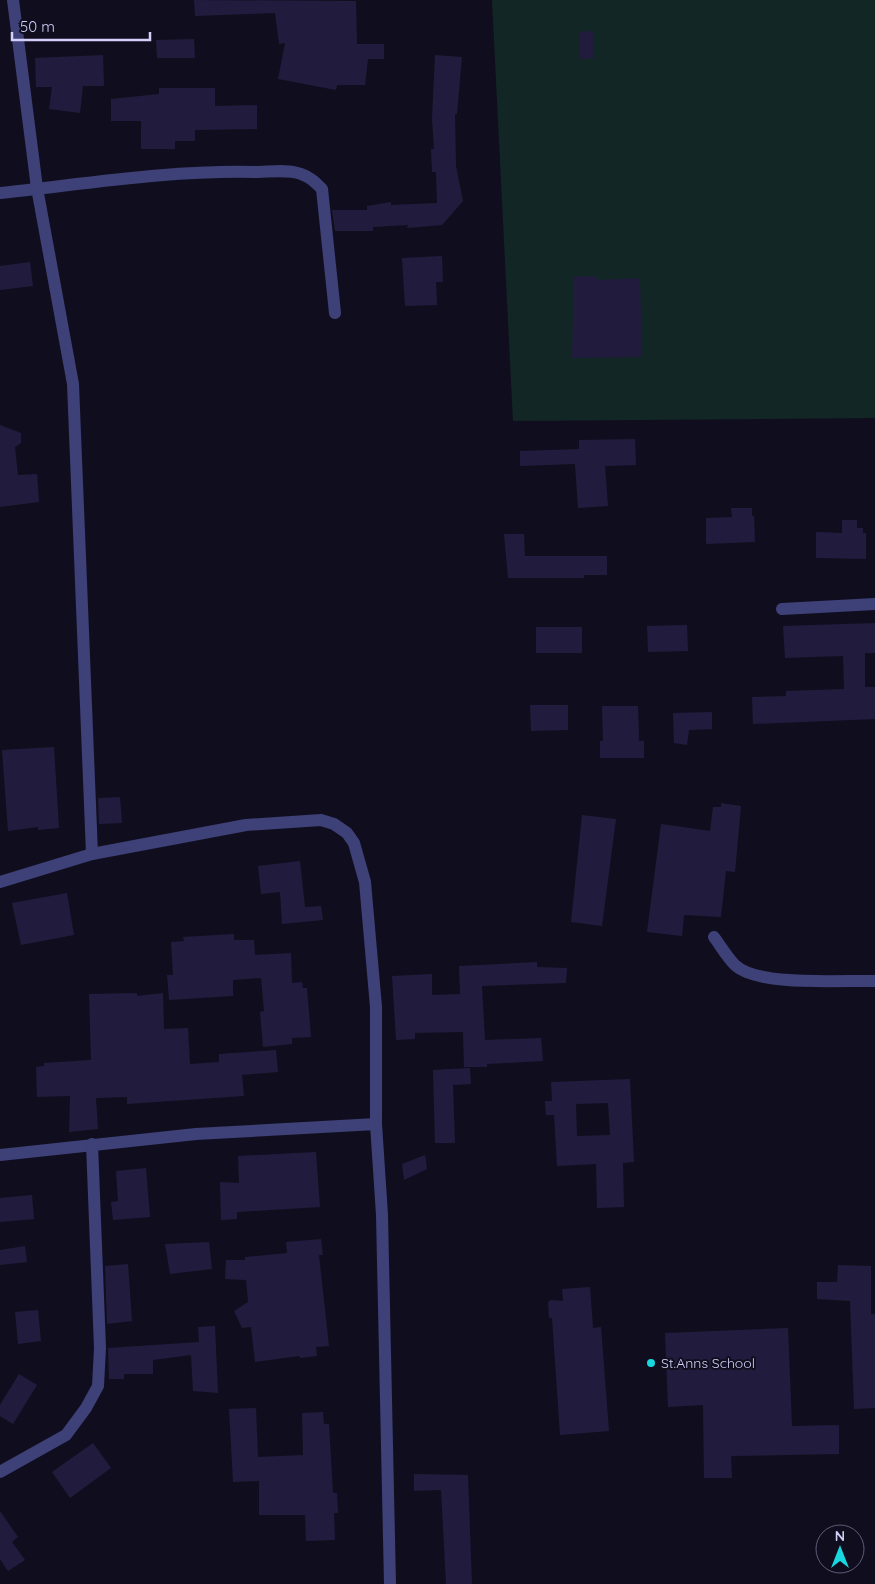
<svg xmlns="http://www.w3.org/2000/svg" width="875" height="1584" font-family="Quicksand,sans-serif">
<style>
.green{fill:#122725}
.building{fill:#211c3d;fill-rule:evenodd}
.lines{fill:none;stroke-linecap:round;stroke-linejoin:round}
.minor{stroke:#3e4078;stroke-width:12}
.poi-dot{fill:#18d7de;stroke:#100e1e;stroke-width:2}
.labels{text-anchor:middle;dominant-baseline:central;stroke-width:4;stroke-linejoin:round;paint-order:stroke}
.poi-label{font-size:14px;fill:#d2d0fa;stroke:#100e1e;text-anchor:start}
</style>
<rect width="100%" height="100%" fill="#100e1e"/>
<polygon class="green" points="492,0 875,0 875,418 513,421"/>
<g class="building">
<polygon points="194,0 356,1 357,44 384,44 384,59 368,59 365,85 337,85 336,90 278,79 285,43 279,44 275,13 195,16"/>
<polygon points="593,31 594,58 579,59 579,32"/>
<polygon points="194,39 195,58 157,58 156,40"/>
<polygon points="103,55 104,86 83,86 80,113 49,109 52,87 36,87 35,58"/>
<polygon points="435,55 462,57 457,114 455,114 456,166 463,201 442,225 407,228 408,225 373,227 373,231 335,231 332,210 367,210 367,206 391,202 391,205 437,203 436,172 432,172 431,149 434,149 432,119"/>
<polygon points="159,88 215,88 215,106 257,105 257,129 195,130 195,141 175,141 175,149 141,149 141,121 111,121 111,99 159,94"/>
<polygon points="442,256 443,282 436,282 437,305 405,306 402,258"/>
<polygon points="30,262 33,286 0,290 0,266"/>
<polygon points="574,276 598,277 598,280 640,278 642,357 572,358"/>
<polygon points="0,425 21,433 21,443 15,447 18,475 37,474 39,502 0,507"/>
<polygon points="635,439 636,465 605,466 608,506 578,508 575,464 520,466 520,451 579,449 579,440"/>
<polygon points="731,508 752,508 752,516 754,516 755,542 706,544 706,518 732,517"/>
<polygon points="842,520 857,520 857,528 863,528 863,533 866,533 866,559 816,558 816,532 842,533"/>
<polygon points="504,534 524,534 525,556 607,556 607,575 584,575 584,578 508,578"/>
<polygon points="875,623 875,653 865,653 865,687 875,687 875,719 753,724 752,697 786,696 786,691 844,689 843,656 785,658 783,626"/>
<polygon points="687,625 688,651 648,652 647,626"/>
<rect x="536" y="627" width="46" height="26"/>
<polygon points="530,705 568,705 568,730 531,731"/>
<polygon points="602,706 638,706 639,741 644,741 644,758 600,758 600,741 603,741"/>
<polygon points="712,712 712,729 689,730 687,745 674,743 673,713"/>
<polygon points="54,747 59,828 38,830 38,827 8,831 2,750"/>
<polygon points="120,797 122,823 99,824 98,798"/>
<polygon points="721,803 741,806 735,872 726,871 721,917 684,915 682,936 647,932 661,824 710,831 713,807 721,807"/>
<polygon points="582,815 616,819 602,926 571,922"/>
<polygon points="300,861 305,907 321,906 323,920 282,924 280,892 261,894 258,866"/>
<polygon points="67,893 74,935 21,945 12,903"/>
<polygon points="234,934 234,940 254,940 255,955 291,953 292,983 302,982 303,988 307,988 311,1037 292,1038 292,1044 263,1047 260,1012 264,1011 261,978 233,980 233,996 169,1000 167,975 173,975 171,942 184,941 183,937"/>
<polygon points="537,962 537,967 567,968 566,983 482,986 485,1040 541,1038 543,1061 487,1064 487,1067 464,1067 463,1032 415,1033 415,1039 396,1040 392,976 432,974 432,995 460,994 459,966"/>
<polygon points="137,993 137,996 163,993 164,1029 188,1028 190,1064 219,1062 219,1054 276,1050 278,1072 242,1075 244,1096 127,1104 127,1097 96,1098 98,1129 69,1132 70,1096 37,1097 36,1067 44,1066 44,1063 91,1060 89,994"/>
<polygon points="470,1068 471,1084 453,1085 455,1143 435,1143 433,1070"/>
<path d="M630,1079L634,1162L623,1163L624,1207L597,1208L596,1164L557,1166L554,1115H546L545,1101H552L551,1082ZM608,1103L610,1135L577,1136L576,1104Z"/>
<polygon points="316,1152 320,1207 237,1212 237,1219 221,1220 220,1182 239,1183 238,1156"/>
<polygon points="425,1155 427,1169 404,1180 402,1164"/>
<polygon points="146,1168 150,1217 113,1220 111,1202 118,1201 116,1171"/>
<polygon points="32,1195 34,1219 0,1222 0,1198"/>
<polygon points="321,1239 323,1255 319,1255 329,1346 316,1347 317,1356 300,1358 299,1356 255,1362 251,1327 242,1328 234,1311 248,1302 246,1280 225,1279 226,1260 245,1260 245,1257 287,1253 286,1242"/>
<polygon points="209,1242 212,1269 170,1274 165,1244"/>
<polygon points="25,1246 27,1262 0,1265 0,1250"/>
<polygon points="128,1264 132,1321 107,1324 105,1266"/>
<polygon points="838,1265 871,1266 871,1314 875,1314 875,1408 854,1409 850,1301 817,1299 817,1282 837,1282"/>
<polygon points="590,1287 593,1328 601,1327 609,1431 560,1435 552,1318 549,1318 548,1302 551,1300 563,1301 562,1289"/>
<polygon points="38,1310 41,1341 18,1344 15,1312"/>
<polygon points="215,1326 218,1393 193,1391 191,1355 153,1360 153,1374 124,1374 124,1379 109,1379 108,1348 199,1342 198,1327"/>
<polygon points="788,1328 792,1426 839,1425 839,1454 731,1456 732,1478 704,1478 703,1405 668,1407 665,1333"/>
<polygon points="19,1374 37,1385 13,1424 0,1416 0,1405"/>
<polygon points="256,1408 258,1457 303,1455 302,1413 323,1412 324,1424 329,1424 333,1493 337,1493 338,1513 334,1513 335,1540 306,1541 305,1515 259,1515 259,1481 233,1482 229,1409"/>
<polygon points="93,1443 111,1468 70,1498 52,1472"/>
<polygon points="414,1474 468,1475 472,1584 446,1584 441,1490 414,1491"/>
<polygon points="0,1511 18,1537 12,1542 25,1560 8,1571 0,1559"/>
</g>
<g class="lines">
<g class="minor">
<polyline points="13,0 37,188 73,384 92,854"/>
<path d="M0,193C85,184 169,170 255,172C269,172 288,169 301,174C310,177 315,182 322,189L335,313"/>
<polyline points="782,609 875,604"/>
<polyline points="0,882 92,854 246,825 321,820 334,824 347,833 354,843 365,882 376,1007 376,1124"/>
<path d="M714,937C720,945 727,957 735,965C758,987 842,980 875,981"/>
<polyline points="0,1155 196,1134 376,1124 382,1215 390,1584"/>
<polyline points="0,1472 66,1435 86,1408 98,1386 100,1348 92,1144"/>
</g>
</g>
<circle class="poi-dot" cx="651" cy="1363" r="5"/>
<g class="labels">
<g class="poi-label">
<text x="661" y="1363">St.Anns School</text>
</g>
</g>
<g transform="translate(840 1549)"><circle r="24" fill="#100e1e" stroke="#5e5c76"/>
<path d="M0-4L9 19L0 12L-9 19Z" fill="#18d7de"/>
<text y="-8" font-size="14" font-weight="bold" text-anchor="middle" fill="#d2d0fa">N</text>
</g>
<path d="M12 32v8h138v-8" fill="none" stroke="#d2d0fa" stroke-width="2.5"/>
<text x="20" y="32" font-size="15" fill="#d2d0fa" stroke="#100e1e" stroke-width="4" paint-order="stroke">50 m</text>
</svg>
